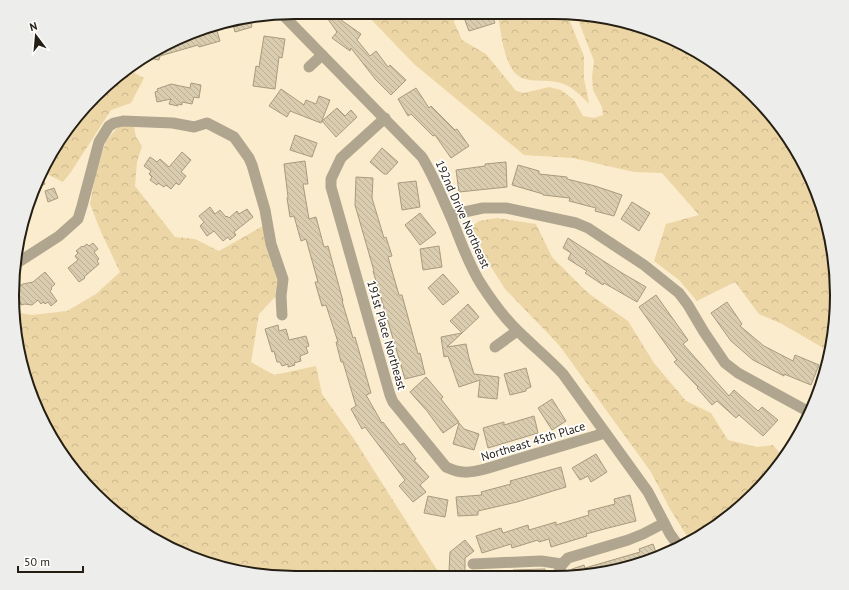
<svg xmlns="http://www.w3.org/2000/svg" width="849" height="590" font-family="'PT Sans',sans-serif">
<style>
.grass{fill:url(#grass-dots)}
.forest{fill:url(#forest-crowns)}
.building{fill:url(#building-back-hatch);stroke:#a89a7e}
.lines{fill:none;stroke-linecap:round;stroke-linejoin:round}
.minor{stroke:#b0a68f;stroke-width:11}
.labels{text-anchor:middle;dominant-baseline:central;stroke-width:3.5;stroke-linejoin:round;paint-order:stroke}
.street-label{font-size:12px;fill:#241e13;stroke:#fff}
.rim{fill:none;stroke:#241e13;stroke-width:2}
</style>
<defs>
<pattern id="grass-dots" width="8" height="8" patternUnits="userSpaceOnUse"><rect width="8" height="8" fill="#edd6a5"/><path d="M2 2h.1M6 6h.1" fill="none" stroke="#cbb78d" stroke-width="1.8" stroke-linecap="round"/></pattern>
<pattern id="forest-crowns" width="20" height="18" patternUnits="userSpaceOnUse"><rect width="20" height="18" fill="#edd6a5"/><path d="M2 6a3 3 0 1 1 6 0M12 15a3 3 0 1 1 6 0" fill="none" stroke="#cbb78d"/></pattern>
<pattern id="building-back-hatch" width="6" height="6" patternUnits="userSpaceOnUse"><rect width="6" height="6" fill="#daccae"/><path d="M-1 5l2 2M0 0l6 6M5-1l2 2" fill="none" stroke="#bbaf95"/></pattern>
</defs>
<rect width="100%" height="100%" fill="#fbeccd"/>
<polygon class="grass" points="669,40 696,50 708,60 682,55"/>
<g class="forest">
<polygon points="365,13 455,15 454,22 462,40 486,54 516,91 524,93 549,87 561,90 574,100 583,116 594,118 603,115 602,107 593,90 592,77 594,61 577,17 609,17 669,40 682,55 708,60 767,108 799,153 822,204 835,258 836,313 830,352 782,324 759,314 735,282 697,301 679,280 654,261 666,224 699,215 662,173 634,172 573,158 524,155 414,64"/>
<path d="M498,16L568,17L584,56V79L589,103H588C581,95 571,86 561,83C545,78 522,86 512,69C503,54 501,33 498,16Z"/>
<polygon points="127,69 144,78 131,103 111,110 71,172 63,182 43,172 82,109"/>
<polygon points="126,123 134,127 136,137 142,146 137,162 135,186 175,237 195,239 219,251 263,226 277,279 275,297 259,314 251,362 274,375 316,366 322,394 354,439 441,576 277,577 222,568 170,549 123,520 82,482 41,420 14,332 14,312 32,315 67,311 96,294 120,272 101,232 90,204 97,166 106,141 117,128"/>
<polygon points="497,218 536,224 552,257 588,293 628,321 654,363 686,401 711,413 728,440 757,447 773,445 784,458 779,467 741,508 690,541 670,509 651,472 559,345 505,289 476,243 472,226 479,221"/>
<polygon points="496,570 506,576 452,576"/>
</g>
<g class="building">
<polygon points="323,12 351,13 341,20 361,34 357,40 370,56 376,51 388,67 390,65 406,80 391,95 376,80 351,48 350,51 332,38 337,32"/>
<polygon points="463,15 492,15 495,23 469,31"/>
<polygon points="250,18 252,27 235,32 232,20"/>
<polygon points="215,24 220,41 199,47 198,45 160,56 159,60 143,57"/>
<polygon points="264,36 285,39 282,58 279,57 275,89 253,86 256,66 259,67"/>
<polygon points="191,83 201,85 199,98 194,97 192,104 182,102 182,105 178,104 178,106 169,104 171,99 157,102 155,92 158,91 157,89 171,84 190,88"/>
<polygon points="416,88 429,108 431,106 455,130 457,129 469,146 451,158 435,135 433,136 411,114 408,116 398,99"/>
<polygon points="281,89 304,105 306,100 316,104 319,96 330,100 321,123 290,111 287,117 269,106"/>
<polygon points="337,108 345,116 351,110 357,117 336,137 322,121"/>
<polygon points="295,135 317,143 312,157 290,150"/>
<polygon points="382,148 398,162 387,174 384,174 370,162"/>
<polygon points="182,152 191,160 181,172 186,176 179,185 176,183 171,189 166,185 164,187 158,183 157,185 150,180 152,177 149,174 151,171 144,166 150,157 157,162 160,159 169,167"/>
<polygon points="305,161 308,184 303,184 309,219 316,217 324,247 328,246 343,301 342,301 353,338 355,337 371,393 366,395 382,423 383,422 400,445 404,443 416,459 414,460 429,477 420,485 426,492 413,502 399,486 405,480 365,427 362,429 351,409 356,406 343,362 341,362 336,342 338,342 326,305 322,306 315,282 318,282 306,239 301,241 294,216 290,217 287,198 288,197 284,164"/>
<polygon points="506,162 507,187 459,192 456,170 485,166 485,164"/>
<polygon points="518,165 539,171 539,174 567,177 567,179 595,186 622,195 614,216 595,211 596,208 569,201 570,198 543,195 543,194 512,185"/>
<polygon points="41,175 45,184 33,190 34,186"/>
<polygon points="356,177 373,178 372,198 384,238 386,237 392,256 388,257 399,295 402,295 418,354 420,353 425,374 405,379 373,271 374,271 355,205"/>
<polygon points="416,181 420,207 402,210 398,183"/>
<polygon points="54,188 58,198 48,202 45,191"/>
<polygon points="632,202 650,213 639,231 621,219"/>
<polygon points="210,207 215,214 220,210 226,217 227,216 229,218 237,211 239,214 247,209 253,217 234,232 236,235 230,240 228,237 223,241 214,231 207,236 200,226 204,222 199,216"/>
<polygon points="420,213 436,233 420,245 405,225"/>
<polygon points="568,238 622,273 646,287 637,302 604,283 603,285 585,273 587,271 568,259 571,253 563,248"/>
<polygon points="93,243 98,249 94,252 99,259 97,261 99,264 84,277 85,278 79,282 68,268 78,260 75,256 78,253 76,251 82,246 83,247 87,244 89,246"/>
<polygon points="439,246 442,267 423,270 420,249"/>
<polygon points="45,272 55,284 51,288 52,289 50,291 57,301 51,306 48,302 45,304 43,302 41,304 38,300 32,305 25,304 21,305 20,301 14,302 14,288 19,287 19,286 23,284 33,282"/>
<polygon points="443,274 459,292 443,305 428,288"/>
<polygon points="656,295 688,340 683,344 729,396 734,390 758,411 762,407 778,420 763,436 739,415 736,418 717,401 712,405 697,388 698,387 674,362 677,360 639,307"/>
<polygon points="727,302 742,324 740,326 764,346 793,361 795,355 819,365 811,385 784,374 784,376 753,360 731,341 711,313"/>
<polygon points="468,304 479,317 462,333 450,321"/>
<polygon points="278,325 279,331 286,329 289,340 306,336 309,346 306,347 308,353 300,356 301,361 294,363 295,365 288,367 288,364 282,366 280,362 277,362 274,351 272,352 265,329"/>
<polygon points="462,333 447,347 466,344 469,358 474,374 499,377 497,399 478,397 480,380 459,387 448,356 444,357 441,337"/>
<polygon points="526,368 531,387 526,389 526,391 510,395 504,374"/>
<polygon points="426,377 443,397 441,399 459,422 443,433 427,411 410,392"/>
<polygon points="552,399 566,421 552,430 538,408"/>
<polygon points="534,416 538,433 488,448 483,428 504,422 504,425"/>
<polygon points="459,423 464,429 479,434 474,450 453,444"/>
<polygon points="596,454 607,472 591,482 588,476 580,480 572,468"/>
<polygon points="561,467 566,487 517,502 478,511 478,515 458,516 456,497 482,495 481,492 511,484 510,481"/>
<polygon points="630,495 636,521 608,528 586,534 587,536 551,547 549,539 539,542 538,540 512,548 511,544 482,553 476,536 501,528 503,533 528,525 529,530 556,522 556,525 589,515 588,511 615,504 614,499"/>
<polygon points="428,496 448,500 445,517 424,513"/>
<polygon points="465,540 474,551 465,558 465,572 449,571 450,552"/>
<polygon points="653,544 657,555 591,576 574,576 572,569 584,565 585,568 640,552 639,549"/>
<polygon points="545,569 546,576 513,576 513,570"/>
</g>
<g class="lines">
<g class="minor">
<path d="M282,14L422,157C433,175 441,195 450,215C460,238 467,262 481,284C492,301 504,318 519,332C533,346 549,359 563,374L648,492L670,534L680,548"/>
<polyline points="309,67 322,55"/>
<path d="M385,118L341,158L331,179V187L390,395L393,402L446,467C461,474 469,473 485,469L605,433"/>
<polyline points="450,215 483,208 506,208 576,223 588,228 644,265 679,293 688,305 704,332 725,363 738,373 811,413"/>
<polyline points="14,265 59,236 78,219 82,206 99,142 109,126 114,123 123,121 173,123 194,127 207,123 234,137 249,158 252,165 265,210 271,244 283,279 281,296 282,315"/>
<polyline points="495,347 517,331"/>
<polyline points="473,564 541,561 562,564"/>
<path d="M559,576C558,568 563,563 568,558L628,540L643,534L664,523"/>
</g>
</g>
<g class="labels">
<g class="street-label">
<text transform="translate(463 214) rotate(66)">192nd Drive Northeast</text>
<text transform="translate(387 335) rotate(74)">191st Place Northeast</text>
<text transform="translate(533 441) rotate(-17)">Northeast 45th Place</text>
</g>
</g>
<path d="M0 0H849V590H0ZM295 19H554A276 276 0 0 1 830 295V295A276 276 0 0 1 554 571H295A276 276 0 0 1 19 295V295A276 276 0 0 1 295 19Z" fill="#ededec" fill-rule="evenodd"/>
<path class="rim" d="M295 19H554A276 276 0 0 1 830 295V295A276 276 0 0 1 554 571H295A276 276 0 0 1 19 295V295A276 276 0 0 1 295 19Z"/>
<g transform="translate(36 36) rotate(344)" stroke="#ffffff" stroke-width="3" paint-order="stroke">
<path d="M0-3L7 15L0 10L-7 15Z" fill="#241e13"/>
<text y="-6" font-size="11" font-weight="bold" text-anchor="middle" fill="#241e13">N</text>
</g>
<path d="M18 566v6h65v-6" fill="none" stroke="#241e13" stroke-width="2"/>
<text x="24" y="566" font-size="12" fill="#241e13" stroke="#ffffff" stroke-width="3" paint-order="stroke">50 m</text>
</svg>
